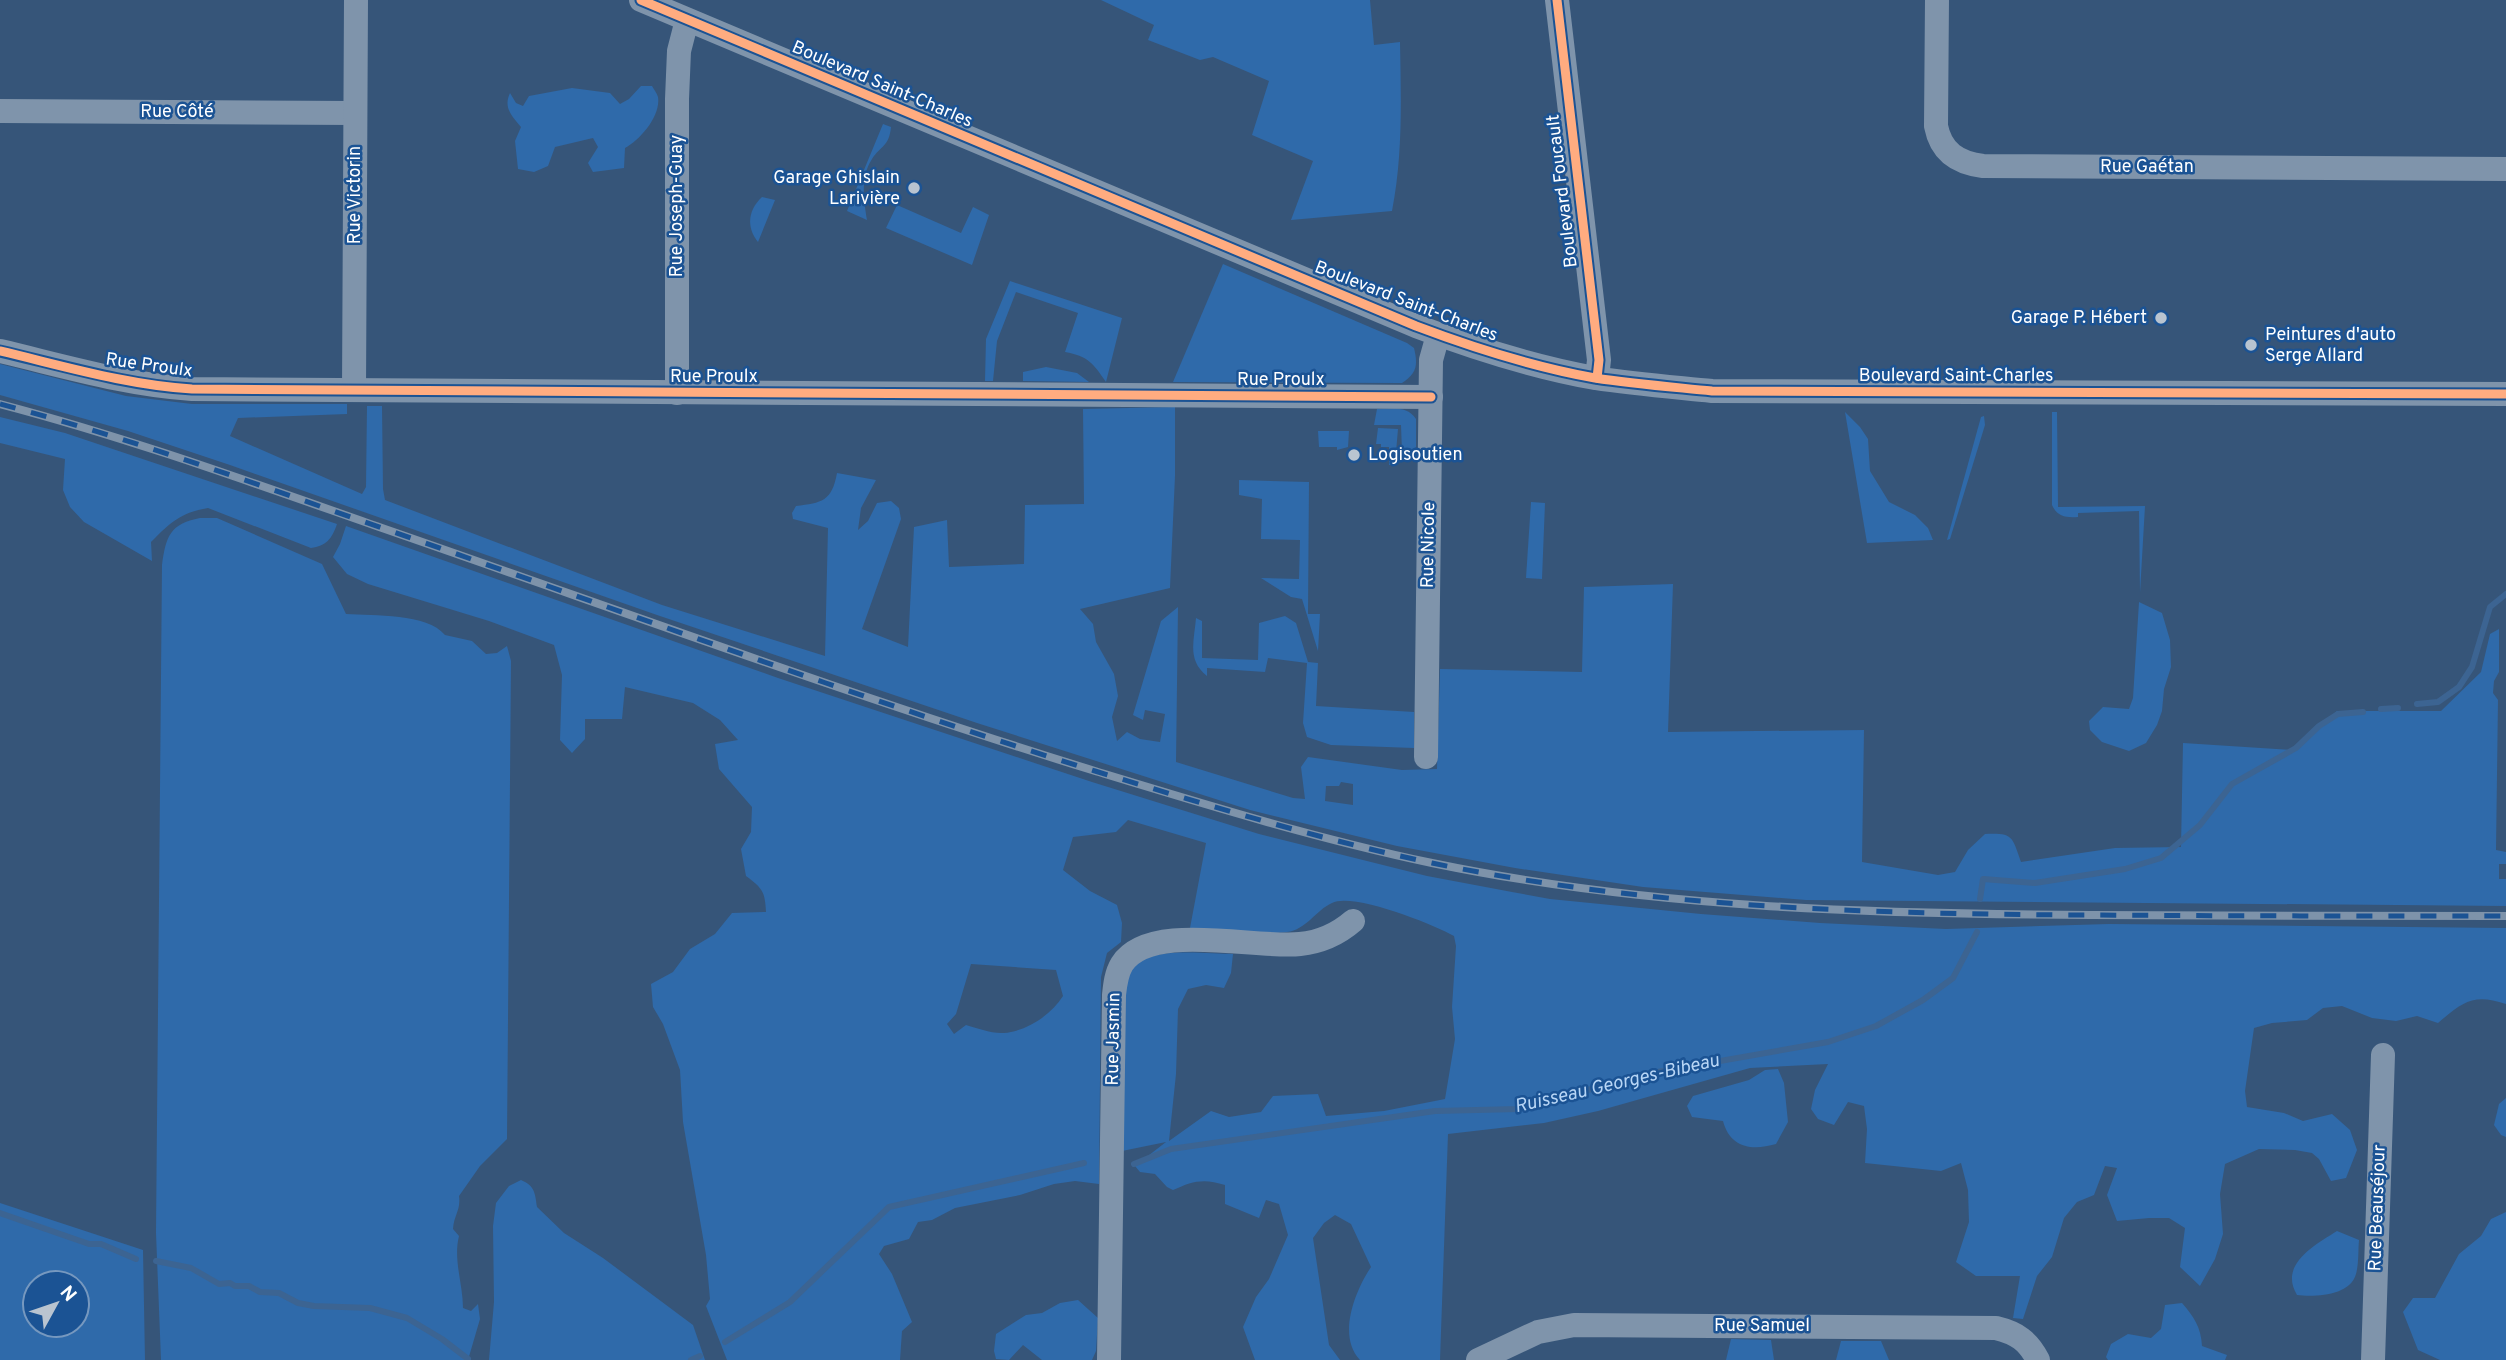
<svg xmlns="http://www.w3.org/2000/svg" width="2506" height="1360" font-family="Overpass,sans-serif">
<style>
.green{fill:#2f6aaa;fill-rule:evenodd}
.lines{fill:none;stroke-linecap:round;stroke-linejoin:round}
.stream{stroke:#3c6492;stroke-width:6}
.minor{stroke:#7f94ab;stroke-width:24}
.rail-casing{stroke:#7e93aa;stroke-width:8}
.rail{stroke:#1b5394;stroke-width:5;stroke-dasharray:16;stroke-linecap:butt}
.cycleway-casing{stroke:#1b5394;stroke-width:13}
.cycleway{stroke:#ffac80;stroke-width:9}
.poi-dot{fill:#b9c4d0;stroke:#1b5394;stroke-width:2.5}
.labels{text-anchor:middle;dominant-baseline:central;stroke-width:5;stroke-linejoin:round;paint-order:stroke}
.street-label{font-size:18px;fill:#fff;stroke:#1b5394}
.poi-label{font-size:18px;fill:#fff;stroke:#1b5394;text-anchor:end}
.water-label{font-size:19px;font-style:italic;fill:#b8d6f6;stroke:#1b5394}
</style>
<rect width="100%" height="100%" fill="#365579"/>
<g class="green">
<path d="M1101,0H1370L1374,45L1400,42C1401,99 1403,155 1392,211L1291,220L1313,161L1252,135L1269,81L1213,57L1200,60L1148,40L1154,25Z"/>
<path d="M641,86H652C654,90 657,93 658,97C661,116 640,140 625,148L624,168L593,172L588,163L598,147L593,138L555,147L548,166L534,172L518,169L515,141L521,127C512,116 503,108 510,93L516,103L523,106L529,96L572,88L610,93L620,104L629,99Z"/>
<path d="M883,124L891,127C889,147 881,145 872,159C860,177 864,201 867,220L847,211Z"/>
<path d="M762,197L775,200L758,242C746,227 748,210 762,197Z"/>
<polygon points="897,205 961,233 973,207 989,215 972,265 886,228"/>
<path d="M1223,264L1407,343L1414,348C1418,365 1417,373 1402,383L1173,382Z"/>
<path d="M1010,281L1122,318L1106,382C1093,363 1088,356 1065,352L1078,313L1016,292L997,341L993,381H985L986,339Z"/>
<path d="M0,364L126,396L192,404H347V414L238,418L230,436L362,494L366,487L367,406H382L383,489L385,500L662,605L825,656L828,528L793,519L792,513L796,506C822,503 832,501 837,473L876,480L861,508L858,530L868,521L877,503L891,501L899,508L901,519L862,629L908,647L914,527L947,520L949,567L1024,564L1025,505L1084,504L1083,409L1175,407V476L1170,588L1080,609L1093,624L1096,642L1114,674L1118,696L1112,717L1117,741L1127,732L1140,739L1160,742L1165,714L1145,710L1143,720L1133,715L1161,621L1178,607L1176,762L1293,798L1305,799L1301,767L1308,757L1402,770L1437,769L1440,669L1582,672L1584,587L1673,584L1668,732L1864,730L1862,862L1938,875L1955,872L1968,850L1985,834C2013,833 2012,836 2021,862L2115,848L2181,847L2183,743L2291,750L2337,711H2441L2481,672L2490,634L2499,629V672L2494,681L2493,693L2498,700L2496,850L2506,852V864H2499V879H2506V906L1806,900L1643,887L1515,868L1397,846L1250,810L977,723L657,615L230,465L128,431L0,395ZM1341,782L1353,784V805L1325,801L1326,786H1339Z"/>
<polygon points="1046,367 1077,373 1089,382 1023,381 1023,372"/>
<path d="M1377,409C1392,409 1407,405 1416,419V447L1412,452H1402L1401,425H1374Z"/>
<polygon points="1845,412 1860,427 1868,439 1870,471 1889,502 1915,515 1928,528 1933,540 1867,543"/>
<path d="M2052,412H2057L2058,507L2145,506L2140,593L2139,511L2078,513V517C2065,518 2057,516 2052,505Z"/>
<polygon points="1984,416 1985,425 1950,539 1947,540 1981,417"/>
<path d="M0,417L65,433L337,524C332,539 326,546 311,548L208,508C180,513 171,522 151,542L152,561L84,522L70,507L63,490L65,459L0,443Z"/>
<polygon points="1378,428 1398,429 1395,464 1389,465 1389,447 1381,447 1381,444 1376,444"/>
<polygon points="1318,431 1349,431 1348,447 1337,450 1337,447 1319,447"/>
<polygon points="1239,480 1309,482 1308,614 1320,614 1318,651 1302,599 1291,597 1261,578 1299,579 1300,540 1261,539 1262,499 1239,495"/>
<polygon points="1531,502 1545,503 1542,579 1526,578"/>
<path d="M200,518H217L322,564L346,614C374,616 427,613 445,635L472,641L486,654L497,653L507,646L511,661L507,1139L480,1166L459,1196C461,1210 454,1215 453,1229L459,1236C453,1260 463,1284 463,1308L471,1311L478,1304L480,1319L468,1360H161L156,1233L162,565C166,536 170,524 200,518Z"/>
<path d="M346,526L778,678L1092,782L1259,834L1427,876L1512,892L1550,899L1701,914L1820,923L1946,929L2109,924L2506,928V1004C2473,993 2463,1002 2438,1023L2417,1016L2396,1021L2372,1018L2342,1006L2323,1008L2307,1020L2272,1023L2254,1028L2245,1091L2247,1107L2284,1113L2303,1121L2332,1114L2350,1130L2357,1150L2346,1178L2331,1181L2319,1159L2312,1153L2295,1150L2259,1149L2225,1164L2220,1194L2223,1234L2215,1259L2200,1286L2180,1267L2185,1228L2169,1218H2149L2117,1221L2107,1195L2117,1168L2105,1166L2094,1195L2077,1202L2064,1218L2052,1257L2037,1276L2023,1319L2013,1318L2020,1276H1976L1956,1262L1969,1222L1968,1190L1961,1163L1941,1171L1865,1163L1867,1129L1864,1106L1848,1102L1834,1125L1818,1119L1811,1109L1815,1090L1828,1064L1750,1068L1598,1111L1544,1123L1448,1134L1440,1360H1360C1337,1336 1355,1291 1371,1267L1351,1224L1335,1215L1324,1223L1313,1238L1329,1345L1340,1360H1255L1243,1327L1256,1297L1269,1279L1288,1235L1279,1204L1266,1200L1259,1218L1225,1204V1185C1204,1178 1192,1181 1173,1190L1167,1187L1155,1174L1140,1172L1135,1166L1166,1142L1122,1151L1125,984C1128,978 1131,969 1136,964C1155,947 1207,954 1233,954L1231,973L1224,988L1206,985L1188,989L1178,1009L1176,1074L1169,1141L1211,1111L1229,1117L1261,1112L1273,1096L1318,1094L1326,1116L1384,1111L1445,1099L1455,1039L1452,1007L1456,946L1454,936C1433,924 1352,892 1332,903C1316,910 1306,930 1287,932C1256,936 1222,930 1190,928L1206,843L1128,820L1116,832L1073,837L1063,870L1090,891L1117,905L1122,923L1121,942L1107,953L1101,977L1099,1184L1075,1181L1054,1184L1020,1195L955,1208L932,1220L918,1222L909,1239L884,1246L879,1254L892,1274L912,1322L902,1331L900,1360H727L706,1306L710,1299L706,1255L683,1122L680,1070L663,1024L653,1007L651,984L673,972L690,949L715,934L732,913L766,912C765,891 762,888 746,876L741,849L751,832L752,807L719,769L715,744L738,740L720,720L693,703L625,687L622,719H585V739L572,753L560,740L562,675L554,645L489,621L368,584L347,574L333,557L340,544ZM971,964L1056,970L1063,996C1051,1015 1027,1031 1004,1033C992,1034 977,1028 966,1025L954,1034L947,1024L956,1014Z"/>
<polygon points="2139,602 2162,613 2170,640 2171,667 2164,689 2162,711 2157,725 2146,743 2129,751 2102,742 2090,730 2089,721 2103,707 2129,709 2133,698"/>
<path d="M1285,616L1296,623L1308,662L1318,663L1316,706L1414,712V748L1331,745L1307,737L1303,723L1307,663L1268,658L1265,672L1207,668V676C1187,660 1194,642 1196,618L1202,621V658L1258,660L1259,623Z"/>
<path d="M1778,1069L1784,1083L1788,1122L1776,1144C1752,1151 1730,1148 1723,1121L1692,1117L1687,1106L1693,1096L1749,1080L1765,1070Z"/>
<polygon points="2506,1098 2506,1137 2501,1135 2494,1125 2499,1104"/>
<path d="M521,1180C535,1186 535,1193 537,1207L564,1233L603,1258L693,1325L705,1360H489L494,1302L493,1226L496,1203L509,1186Z"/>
<path d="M0,1203L143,1250L145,1360H0ZM35,1283H77V1325H35Z"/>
<polygon points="2506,1212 2506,1360 2440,1360 2418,1350 2403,1312 2413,1298 2435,1298 2459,1254 2481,1236 2491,1219"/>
<path d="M2337,1231L2359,1240C2358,1250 2359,1263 2356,1274C2350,1296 2315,1297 2297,1295C2279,1265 2313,1246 2337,1231Z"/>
<polygon points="1078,1300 1098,1318 1096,1351 1092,1360 1042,1360 1023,1345 1009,1360 996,1359 994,1351 996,1334 1026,1315 1042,1313 1060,1303"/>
<path d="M2182,1303C2194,1317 2201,1327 2202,1346L2227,1355L2225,1360H2108L2106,1357L2111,1344L2128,1334L2151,1338L2161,1329L2165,1305Z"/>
<polygon points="1731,1339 1771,1340 1774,1360 1726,1360"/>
<polygon points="1841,1341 1881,1341 1889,1360 1836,1360"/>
</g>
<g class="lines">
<g class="stream">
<polyline points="2417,704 2438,702 2459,687 2472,667 2490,607 2506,594"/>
<polyline points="2381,709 2398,708"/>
<polyline points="1980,899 1983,879 2035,883 2125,869 2161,858 2200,825 2232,784 2296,748 2319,726 2338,714 2363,712"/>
<polyline points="1134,1164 1171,1149 1435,1111 1519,1109 1646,1074 1828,1042 1876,1026 1923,1000 1953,978 1977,932"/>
<polyline points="0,1213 89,1244 101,1244 136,1259"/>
<polyline points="156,1261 191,1268 219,1284 230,1283 235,1286 249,1286 260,1292 279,1293 298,1303 314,1306 370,1308 407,1318 442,1339 468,1359"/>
<polyline points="725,1342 790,1302 889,1207 1084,1163"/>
<polyline points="691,1360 700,1356"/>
</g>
<g class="minor">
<path d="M641,0L1416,326C1474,348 1533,367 1595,378C1634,384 1673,387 1712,391L2506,394"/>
<polyline points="1557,0 1599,360 1597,378"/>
<path d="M1937,0L1936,126C1941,152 1958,163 1983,166L2506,169"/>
<polyline points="0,111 355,113"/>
<path d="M0,351C64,366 127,385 192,389L1431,397"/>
<polyline points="354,390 356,0"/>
<polyline points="677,393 677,99 679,51 687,20"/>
<polyline points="1426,757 1431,360 1438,335"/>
<path d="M1109,1360L1114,995C1115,985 1116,974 1122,964C1150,921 1255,949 1300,944C1320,942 1338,934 1353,921"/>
<path d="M1478,1360L1538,1332L1574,1325L1996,1328C2017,1333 2028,1341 2038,1360"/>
<polyline points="2373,1360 2383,1055"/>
</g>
<g class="rail-casing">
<path id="rail" d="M0,404C130,438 256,484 382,528C619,610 855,697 1095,771C1207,805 1318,839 1432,863C1649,908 1870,914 2091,915C2229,916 2368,916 2506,916"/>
</g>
<use href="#rail" class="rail"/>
<g class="cycleway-casing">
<g id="cycleway">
<path d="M641,0L1416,326C1474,348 1533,367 1595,378C1634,384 1673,387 1712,391L2506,394"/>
<polyline points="1557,0 1599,360 1597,378"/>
<path d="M0,351C64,366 127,385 192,389L1431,397"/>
</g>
</g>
<use href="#cycleway" class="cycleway"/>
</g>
<g class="poi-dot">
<circle cx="914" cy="188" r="7"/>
<circle cx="2161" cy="318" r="7"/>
<circle cx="2251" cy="345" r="7"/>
<circle cx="1354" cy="455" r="7"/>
</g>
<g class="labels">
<g class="street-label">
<text transform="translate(882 85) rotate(23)">Boulevard Saint-Charles</text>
<text x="177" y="112">Rue Côté</text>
<text x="2147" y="167">Rue Gaétan</text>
<text transform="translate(1563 191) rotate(-97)">Boulevard Foucault</text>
<text transform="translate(355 195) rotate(-90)">Rue Victorin</text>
<text transform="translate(677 206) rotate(-90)">Rue Joseph-Guay</text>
<text transform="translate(1406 302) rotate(21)">Boulevard Saint-Charles</text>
<text transform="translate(149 366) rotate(8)">Rue Proulx</text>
<text x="1956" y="376">Boulevard Saint-Charles</text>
<text x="714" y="377">Rue Proulx</text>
<text x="1281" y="380">Rue Proulx</text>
<text transform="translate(1429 545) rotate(-89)">Rue Nicole</text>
<text transform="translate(1114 1039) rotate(-89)">Rue Jasmin</text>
<text transform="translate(2378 1208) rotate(-88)">Rue Beauséjour</text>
<text x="1762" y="1326">Rue Samuel</text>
</g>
<g class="poi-label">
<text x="900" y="178">Garage Ghislain<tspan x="900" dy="21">Larivière</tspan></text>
<text x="2147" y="318">Garage P. Hébert</text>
<text x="2265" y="335" text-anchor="start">Peintures d'auto<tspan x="2265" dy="21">Serge Allard</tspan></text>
<text x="1368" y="455" text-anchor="start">Logisoutien</text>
</g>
<g class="water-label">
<text transform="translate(1617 1084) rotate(-13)">Ruisseau Georges-Bibeau</text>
</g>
</g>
<g transform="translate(56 1304) rotate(50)"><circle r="33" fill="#1b5394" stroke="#7698bf" stroke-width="2"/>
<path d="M0-5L12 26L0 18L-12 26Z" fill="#b9c4d0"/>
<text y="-10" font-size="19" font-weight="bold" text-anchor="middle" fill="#ffffff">N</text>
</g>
</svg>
